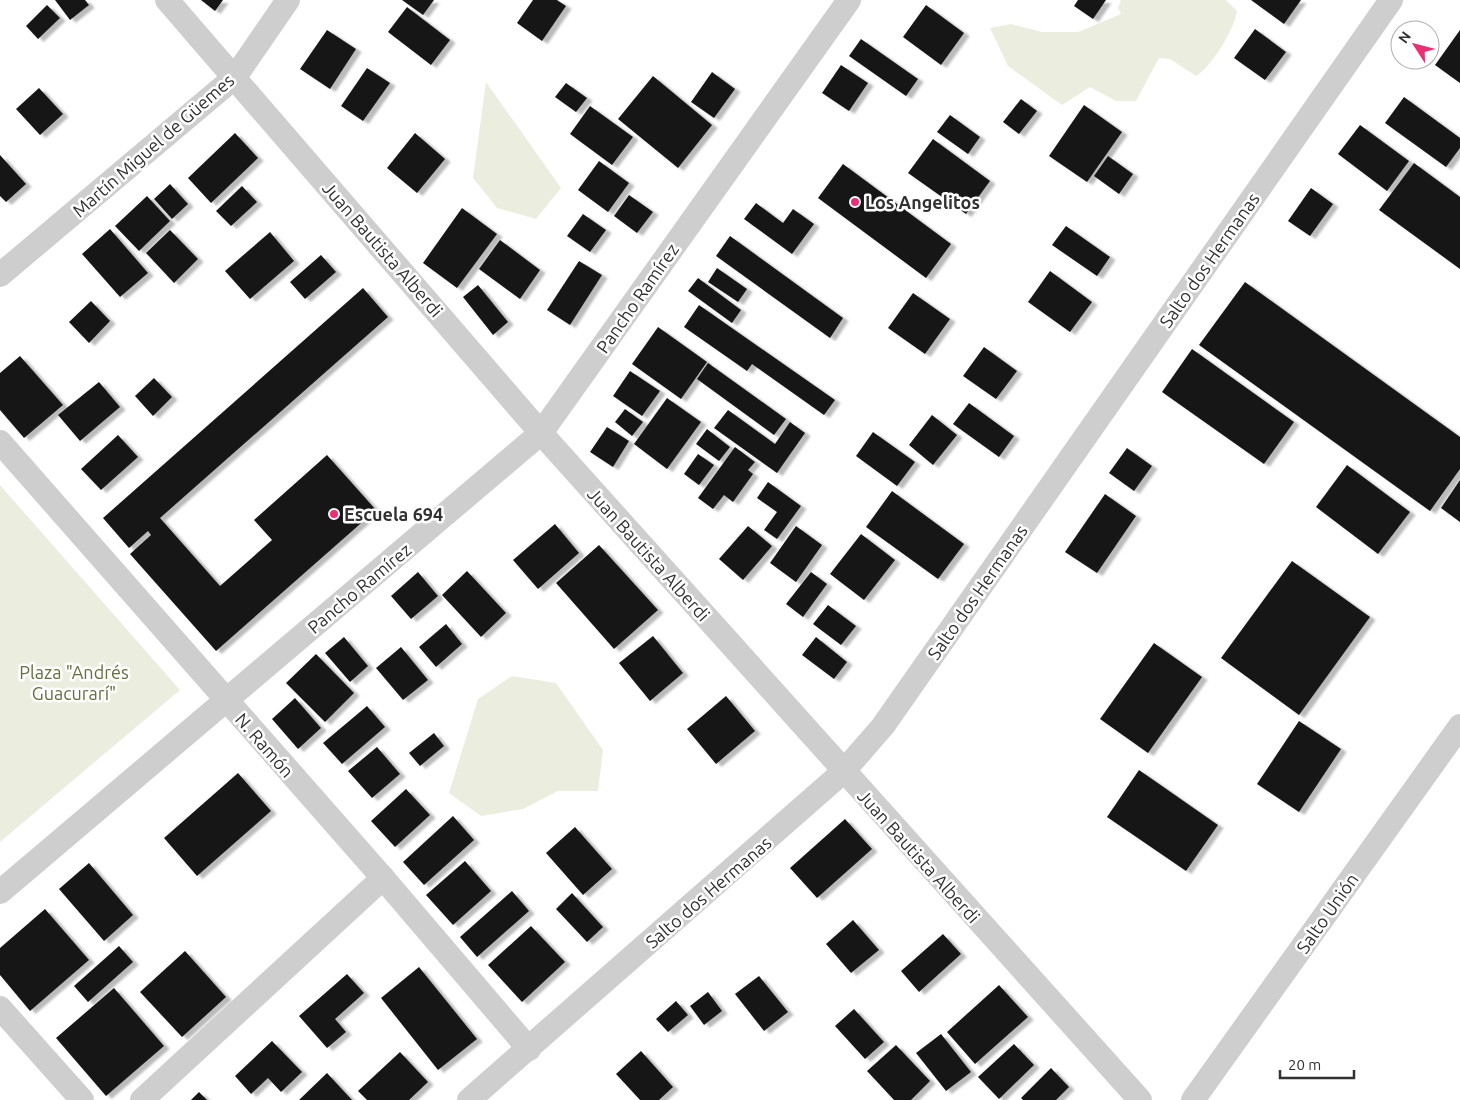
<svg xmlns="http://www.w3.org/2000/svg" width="1460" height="1100" font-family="Ubuntu,sans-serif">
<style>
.green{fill:#ebeedf}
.building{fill:#181818;filter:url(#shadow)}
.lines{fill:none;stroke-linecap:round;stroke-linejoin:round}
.street{stroke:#cecece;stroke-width:24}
.poi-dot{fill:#ec2e74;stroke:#fff;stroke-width:2}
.labels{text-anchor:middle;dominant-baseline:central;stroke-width:5;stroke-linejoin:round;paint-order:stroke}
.street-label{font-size:18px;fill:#313131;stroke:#fff}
.poi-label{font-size:18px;font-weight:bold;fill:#313131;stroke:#fff;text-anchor:start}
.park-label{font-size:18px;fill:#636f3c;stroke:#fff}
</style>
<defs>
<filter id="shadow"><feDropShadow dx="5.5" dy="3" stdDeviation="1" flood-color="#0004"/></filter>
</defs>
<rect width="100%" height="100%" fill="#fff"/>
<g class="green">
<path d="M1121,0H1226L1237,11C1235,28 1211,68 1196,76L1170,59L1159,58L1136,101H1116L1090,87L1062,105L1008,66L990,28L1011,24L1042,32H1078L1121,14L1118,8Z"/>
<polygon points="486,82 561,188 536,219 497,208 473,178"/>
<polygon points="0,485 180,690 0,842"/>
<polygon points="512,676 556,683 603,750 598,791 558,791 523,809 481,816 449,793 478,699"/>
</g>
<g class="building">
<polygon points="55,0 85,0 89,5 70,20"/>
<polygon points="201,0 223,0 215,11"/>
<polygon points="402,0 434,0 423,15"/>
<polygon points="533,0 557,0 566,6 542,41 517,23"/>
<polygon points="1078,0 1106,0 1093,19 1074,6"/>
<polygon points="1251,0 1301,0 1284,24"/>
<polygon points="47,5 60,18 38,39 26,26"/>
<polygon points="926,5 964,33 941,65 903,37"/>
<polygon points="407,7 450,40 431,65 388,32"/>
<polygon points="1255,29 1286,52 1265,80 1234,58"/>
<polygon points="327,30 356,49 330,89 300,69"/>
<polygon points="1460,30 1460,83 1435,65"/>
<polygon points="861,39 918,79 906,96 849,56"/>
<polygon points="841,65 868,83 849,111 822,93"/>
<polygon points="367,68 390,83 363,121 341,106"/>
<polygon points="712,72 735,89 714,118 691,102"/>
<polygon points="653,76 712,125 678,168 618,119"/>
<polygon points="566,83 587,98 576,112 555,97"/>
<polygon points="39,88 63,114 40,135 16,109"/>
<polygon points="1404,97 1460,138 1460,148 1446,167 1385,123"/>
<polygon points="1021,99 1037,111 1019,134 1003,122"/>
<polygon points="1084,105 1122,132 1087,182 1049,156"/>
<polygon points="590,106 633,137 612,165 570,134"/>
<polygon points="950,115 980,137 968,154 937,132"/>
<polygon points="1360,125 1409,161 1387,191 1338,154"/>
<polygon points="235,133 258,158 211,203 188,178"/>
<polygon points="415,133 445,159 417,193 387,168"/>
<polygon points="933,139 990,181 966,214 908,173"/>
<polygon points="0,155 26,184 6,202 0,196"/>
<polygon points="1108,156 1133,174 1119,194 1094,176"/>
<polygon points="599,161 629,183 608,212 578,190"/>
<polygon points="1414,163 1460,197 1460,269 1379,210"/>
<polygon points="843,164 951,244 926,278 818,198"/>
<polygon points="170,184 188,204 172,219 154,199"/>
<polygon points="242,186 257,202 231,226 216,211"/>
<polygon points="1311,188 1333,204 1310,236 1288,221"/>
<polygon points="629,195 653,212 637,233 614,216"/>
<polygon points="147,196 170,221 139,251 115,226"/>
<polygon points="756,203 783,223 793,209 814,224 792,254 744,219"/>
<polygon points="462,208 497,234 457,288 423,263"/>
<polygon points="583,214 606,230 590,252 567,236"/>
<polygon points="1066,226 1110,257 1097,276 1052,245"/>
<polygon points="110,229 148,273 120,297 82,254"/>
<polygon points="170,230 198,259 174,283 146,253"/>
<polygon points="270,232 294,261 250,299 225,271"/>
<polygon points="730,236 843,318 830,338 716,256"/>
<polygon points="500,240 540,270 520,299 479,269"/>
<polygon points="321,255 336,272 305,299 290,282"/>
<polygon points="579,261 602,275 570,325 547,310"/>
<polygon points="717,268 747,289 738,302 708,282"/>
<polygon points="1050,271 1092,302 1070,332 1028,302"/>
<polygon points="698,278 741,310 732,323 688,291"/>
<polygon points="1245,282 1460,437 1460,469 1430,511 1199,345"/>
<polygon points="478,285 508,322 493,335 463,297"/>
<polygon points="363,288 388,317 160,518 220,586 272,540 254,520 327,455 376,510 216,651 130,554 151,535 148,531 129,548 103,518"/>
<polygon points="913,293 950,319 925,354 888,328"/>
<polygon points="91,301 110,321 89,343 69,322"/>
<polygon points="699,305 835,400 824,415 752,364 747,371 684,327"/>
<polygon points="658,327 707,362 681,399 632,364"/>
<polygon points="984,347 1017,371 996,399 963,376"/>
<polygon points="1192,349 1294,422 1264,464 1162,392"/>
<polygon points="20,356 63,405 24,438 0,410 0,373"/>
<polygon points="708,363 786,419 774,435 697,379"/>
<polygon points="630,371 660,391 642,416 613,396"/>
<polygon points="154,378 172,397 153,416 135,396"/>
<polygon points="99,382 120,407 80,441 58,415"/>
<polygon points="667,398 701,422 667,469 634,444"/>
<polygon points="969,403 1014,436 999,457 953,424"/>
<polygon points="625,409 643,422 632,436 615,422"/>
<polygon points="728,410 775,444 790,422 805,433 777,473 714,428"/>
<polygon points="932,415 957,435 933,465 909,445"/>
<polygon points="607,427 629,441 613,467 590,452"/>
<polygon points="707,429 730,447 719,461 696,444"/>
<polygon points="873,432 915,462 897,486 856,456"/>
<polygon points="118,435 138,457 101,490 81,469"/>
<polygon points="735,447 755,462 748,470 753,474 733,502 724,495 713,509 698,498"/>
<polygon points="1127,448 1152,466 1134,491 1109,473"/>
<polygon points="698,454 714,465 699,485 684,474"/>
<polygon points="1347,465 1410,512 1378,554 1316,507"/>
<polygon points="1460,480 1460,522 1441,508"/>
<polygon points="768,482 801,506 777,539 764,530 777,512 757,498"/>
<polygon points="892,491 964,544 938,579 866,527"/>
<polygon points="1105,494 1136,516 1097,573 1065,552"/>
<polygon points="555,524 579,553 538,589 513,560"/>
<polygon points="748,526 772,546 743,580 719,559"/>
<polygon points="796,526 822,545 796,582 770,563"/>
<polygon points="861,534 895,560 864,600 830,574"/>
<polygon points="599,545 658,610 614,649 556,583"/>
<polygon points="1292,561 1370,617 1299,715 1221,658"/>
<polygon points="467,571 506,613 481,637 442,595"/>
<polygon points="418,572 438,596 411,619 391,596"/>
<polygon points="811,572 827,584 803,617 786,604"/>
<polygon points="828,605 856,626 841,645 813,624"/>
<polygon points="446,624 462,644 436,667 419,647"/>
<polygon points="653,636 683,673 650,701 619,663"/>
<polygon points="344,637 368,666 350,682 325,653"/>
<polygon points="816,637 847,662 834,679 802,655"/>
<polygon points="1154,643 1202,677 1148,753 1100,719"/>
<polygon points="401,647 428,680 403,700 376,668"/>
<polygon points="316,654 354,693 325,722 286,683"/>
<polygon points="726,696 755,731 716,764 687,729"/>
<polygon points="295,698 321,728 298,749 272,719"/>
<polygon points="367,706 385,727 342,764 323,743"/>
<polygon points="1299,721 1341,749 1299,812 1257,784"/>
<polygon points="434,733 444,746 420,766 409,753"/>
<polygon points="377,747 400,774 372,798 348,771"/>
<polygon points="1139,770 1218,825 1186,871 1107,817"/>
<polygon points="238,773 271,811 197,876 164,838"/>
<polygon points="406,789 430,815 395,847 371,821"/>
<polygon points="453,816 474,840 424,885 403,862"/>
<polygon points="845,819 872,849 817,898 790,868"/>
<polygon points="575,827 612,869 583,895 546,853"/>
<polygon points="465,861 491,891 453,925 426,895"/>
<polygon points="89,863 133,915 104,941 59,889"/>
<polygon points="512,891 529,911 477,957 460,937"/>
<polygon points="572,893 603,927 587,942 556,909"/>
<polygon points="45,909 89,960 30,1011 0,975 0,948"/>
<polygon points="853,920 879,950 851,973 826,944"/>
<polygon points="531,926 565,962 522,1002 488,965"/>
<polygon points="943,934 961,954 919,992 901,971"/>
<polygon points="119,946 133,962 88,1002 74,986"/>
<polygon points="185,951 226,997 182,1037 140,992"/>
<polygon points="419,967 477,1039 438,1070 381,998"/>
<polygon points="347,974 364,993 335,1019 346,1032 327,1048 299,1016"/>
<polygon points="759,976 788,1012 764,1031 735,994"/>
<polygon points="999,985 1028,1017 975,1064 947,1032"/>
<polygon points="114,988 164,1046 106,1096 56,1038"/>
<polygon points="708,992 722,1011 704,1025 690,1006"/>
<polygon points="676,1001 688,1015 668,1032 656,1019"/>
<polygon points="854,1009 884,1042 865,1059 835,1026"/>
<polygon points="941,1034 971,1072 946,1091 916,1053"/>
<polygon points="272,1041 302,1072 281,1092 268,1078 251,1094 235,1076"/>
<polygon points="1014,1044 1034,1065 999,1099 978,1077"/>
<polygon points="896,1045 930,1081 911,1100 894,1100 867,1071"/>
<polygon points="641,1051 673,1087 659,1100 640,1100 616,1074"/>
<polygon points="400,1052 428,1082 409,1100 367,1100 358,1091"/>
<polygon points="1051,1068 1069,1087 1056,1100 1023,1100 1021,1098"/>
<polygon points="327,1073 352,1100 299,1100"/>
<polygon points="199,1092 207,1100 191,1100"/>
</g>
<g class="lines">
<g class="street">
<polyline points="167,0 541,433 1140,1100"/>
<polyline points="0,275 235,77 288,0"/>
<polyline points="0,442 383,878 529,1049"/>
<polyline points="0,892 541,433 849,0"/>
<polyline points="0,1008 82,1100"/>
<polyline points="142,1100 383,878"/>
<polyline points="469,1100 843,772 883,726 1391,0"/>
<polyline points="1193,1100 1460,726"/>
</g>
</g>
<g class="poi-dot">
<circle cx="855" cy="202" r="5"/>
<circle cx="334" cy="514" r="5"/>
</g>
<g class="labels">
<g class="street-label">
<text transform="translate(153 145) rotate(-41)">Martín Miguel de Güemes</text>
<text transform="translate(383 249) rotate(49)">Juan Bautista Alberdi</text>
<text transform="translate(1209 260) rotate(-55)">Salto dos Hermanas</text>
<text transform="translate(637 298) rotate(-55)">Pancho Ramírez</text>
<text transform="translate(649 554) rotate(48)">Juan Bautista Alberdi</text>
<text transform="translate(359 588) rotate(-40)">Pancho Ramírez</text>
<text transform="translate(977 592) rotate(-55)">Salto dos Hermanas</text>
<text transform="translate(265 745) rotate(49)">N. Ramón</text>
<text transform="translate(919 856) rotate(48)">Juan Bautista Alberdi</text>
<text transform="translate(708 892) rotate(-41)">Salto dos Hermanas</text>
<text transform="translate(1327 913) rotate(-55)">Salto Unión</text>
</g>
<g class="poi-label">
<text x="865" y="202">Los Angelitos</text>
<text x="344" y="514">Escuela 694</text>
</g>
<g class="park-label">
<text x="74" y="672">Plaza "Andrés<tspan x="74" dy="21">Guacurarí"</tspan></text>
</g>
</g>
<g transform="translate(1415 45) rotate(306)"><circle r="24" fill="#ffffff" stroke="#adadad"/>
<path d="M0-4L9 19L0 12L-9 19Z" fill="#ec2e74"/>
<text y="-8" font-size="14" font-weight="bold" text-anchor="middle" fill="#313131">N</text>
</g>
<path d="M1280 1070v8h74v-8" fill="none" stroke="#313131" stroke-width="2.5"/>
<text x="1288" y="1070" font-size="15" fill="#313131" stroke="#ffffff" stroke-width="4" paint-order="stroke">20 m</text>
</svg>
